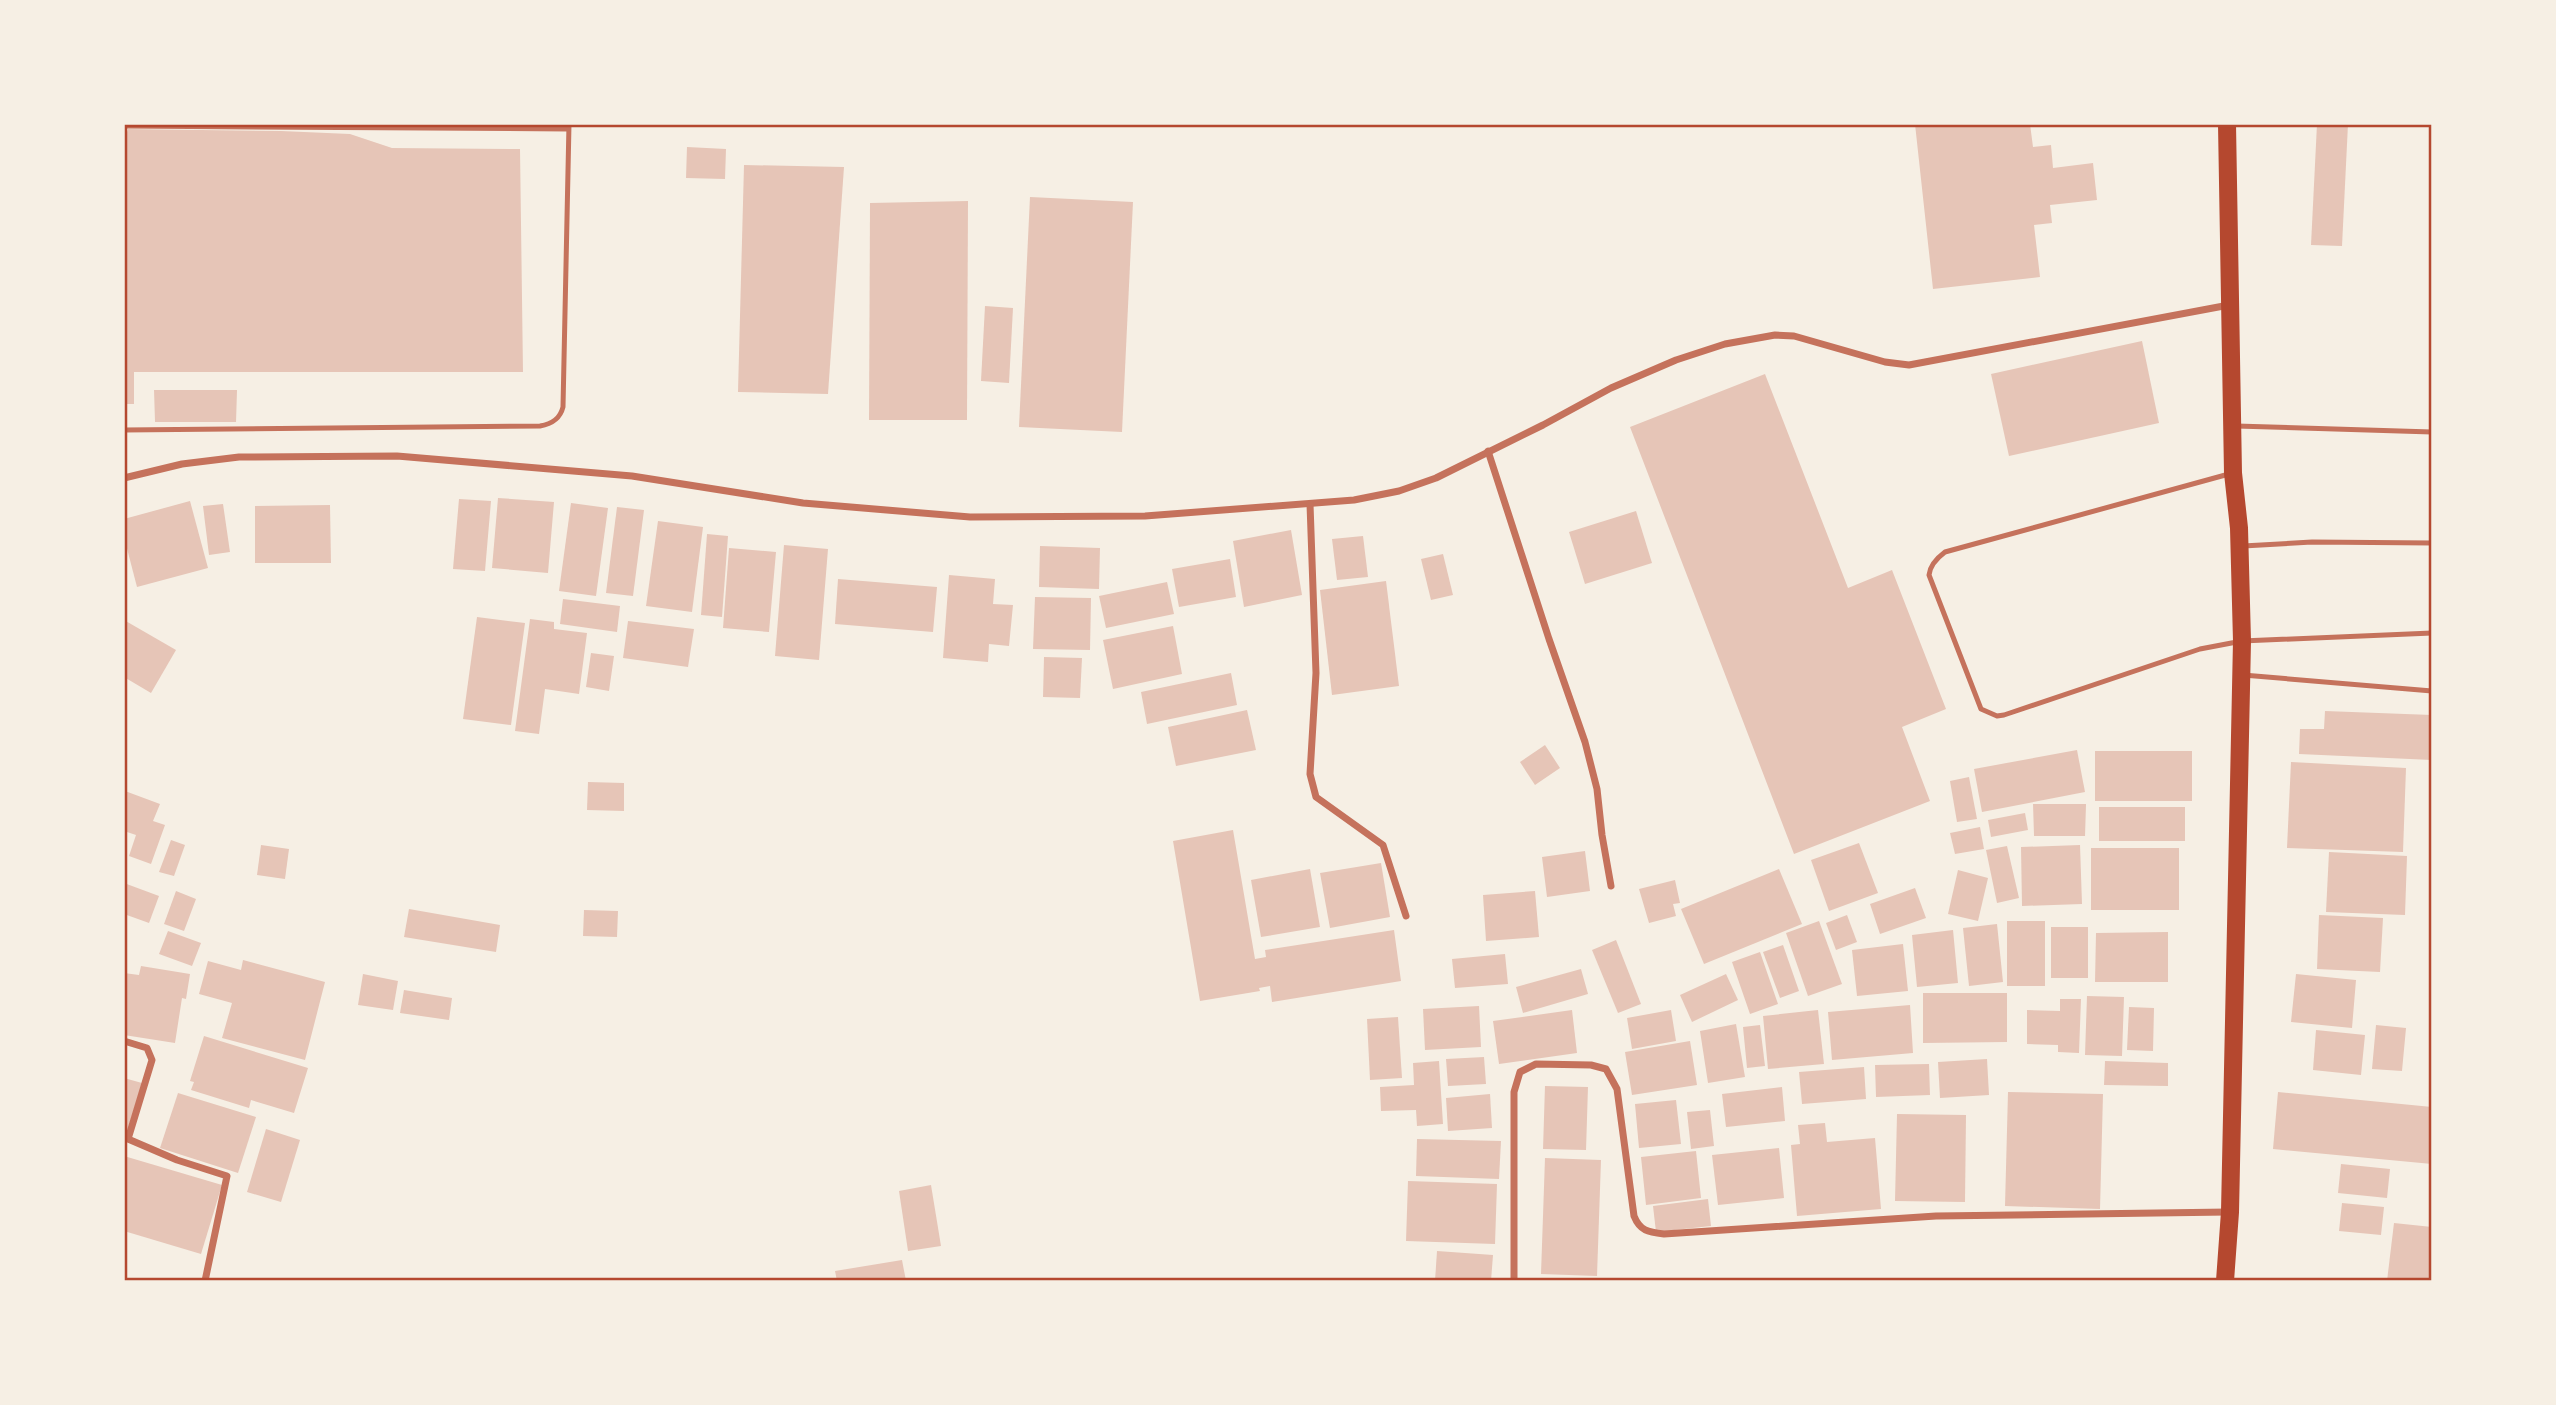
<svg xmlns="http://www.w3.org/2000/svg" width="2556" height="1405" font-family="'Golos Text',sans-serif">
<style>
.building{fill:#e6c5b7}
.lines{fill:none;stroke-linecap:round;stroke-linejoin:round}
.service{stroke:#c5725c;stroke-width:5}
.minor{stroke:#c5725c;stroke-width:7}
.primary{stroke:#b5482f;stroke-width:18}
.neatline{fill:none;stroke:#b5482f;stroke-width:2.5}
</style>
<rect width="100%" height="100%" fill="#f6efe4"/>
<g class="building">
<polygon points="1915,124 2030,124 2033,147 2051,145 2053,168 2093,163 2097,200 2050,205 2052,223 2034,225 2040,277 1933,289"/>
<polygon points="2317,124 2348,124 2342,246 2311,245"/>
<polygon points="128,129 281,131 350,134 392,148 520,149 523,372 134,372 134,404 124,404 124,141"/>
<polygon points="687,147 726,149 725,179 686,178"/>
<polygon points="744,165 844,167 828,394 738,392"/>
<polygon points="1030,197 1133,202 1122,432 1019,427"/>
<polygon points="968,201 967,420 869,420 870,203"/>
<polygon points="985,306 1013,308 1009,383 981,381"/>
<polygon points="2142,341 2159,423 2009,456 1991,374"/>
<polygon points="1765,374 1848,588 1892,570 1946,709 1902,727 1930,801 1794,854 1630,427"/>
<polygon points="154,390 237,390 236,422 155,422"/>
<polygon points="498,498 554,502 548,573 492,568"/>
<polygon points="459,499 491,501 485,571 453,569"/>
<polygon points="190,501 208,568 137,587 124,537 124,519"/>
<polygon points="571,503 608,508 596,596 559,591"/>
<polygon points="223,504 230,552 209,555 203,506"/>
<polygon points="330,505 331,563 255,563 255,506"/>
<polygon points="617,507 644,510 633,596 606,593"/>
<polygon points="1636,511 1652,563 1585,584 1569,532"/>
<polygon points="658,521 703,527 692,612 646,606"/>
<polygon points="1291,530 1302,595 1244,607 1233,541"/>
<polygon points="707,534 728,536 722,617 701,615"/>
<polygon points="1363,536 1368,577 1337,580 1332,539"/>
<polygon points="784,545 828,549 819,660 775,656"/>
<polygon points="1040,546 1100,548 1099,589 1039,587"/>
<polygon points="729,548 776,552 769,632 723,628"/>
<polygon points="1443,554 1453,595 1431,600 1421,559"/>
<polygon points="1230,559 1236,597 1179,607 1172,569"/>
<polygon points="949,575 995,579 993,604 1013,605 1009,646 989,644 988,662 943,658"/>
<polygon points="838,579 937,587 933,632 835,624"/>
<polygon points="1386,581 1399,686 1332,695 1320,590"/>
<polygon points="1167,582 1174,614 1106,628 1099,596"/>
<polygon points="1035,597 1091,598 1090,650 1033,649"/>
<polygon points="563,599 620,606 617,632 560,624"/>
<polygon points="477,617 525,623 511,725 463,719"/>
<polygon points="530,619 554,622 554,629 587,633 579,694 545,689 539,734 515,731"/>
<polygon points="124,620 176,650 151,693 124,677"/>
<polygon points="628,621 694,629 688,667 623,658"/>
<polygon points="1173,626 1182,674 1113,689 1103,640"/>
<polygon points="591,653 614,656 609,691 586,687"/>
<polygon points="1044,657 1082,658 1080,698 1043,697"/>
<polygon points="1231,673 1237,705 1147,724 1141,692"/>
<polygon points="1247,710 1256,750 1176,766 1168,727"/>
<polygon points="2325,711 2432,715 2432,760 2299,754 2300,729 2324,729"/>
<polygon points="1545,745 1560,768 1535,785 1520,762"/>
<polygon points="2077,750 2085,792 1982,812 1974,769"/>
<rect x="2095" y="751" width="97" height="50"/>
<polygon points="2291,762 2406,768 2403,852 2287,848"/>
<polygon points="1969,777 1977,819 1957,822 1950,781"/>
<polygon points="588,782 624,783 624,811 587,810"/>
<polygon points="125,791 160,804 153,821 165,825 151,864 129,856 136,835 124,831"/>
<polygon points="2033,804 2086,804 2085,836 2034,836"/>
<rect x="2099" y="807" width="86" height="34"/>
<polygon points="2025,813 2028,830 1991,837 1988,820"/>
<polygon points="1980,827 1984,849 1955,854 1950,833"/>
<polygon points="1233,830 1255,959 1266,957 1265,950 1394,930 1401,981 1272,1002 1270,986 1259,988 1260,991 1200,1001 1173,841"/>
<polygon points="171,840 185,845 174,876 159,872"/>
<polygon points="1859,843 1878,893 1829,911 1811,860"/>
<polygon points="261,845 289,849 285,879 257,875"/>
<polygon points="2080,845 2082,904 2022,906 2021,847"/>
<polygon points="2007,846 2019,898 1997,903 1986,850"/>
<rect x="2091" y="848" width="88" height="62"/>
<polygon points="1585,851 1590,891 1547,897 1542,857"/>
<polygon points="2329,852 2407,856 2405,915 2326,912"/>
<polygon points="1381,863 1390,917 1330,928 1320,873"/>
<polygon points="1310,869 1320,927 1261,937 1251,880"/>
<polygon points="1779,869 1802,924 1704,964 1681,909"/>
<polygon points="1958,870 1988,878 1978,921 1948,914"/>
<polygon points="1675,880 1680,903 1673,904 1676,916 1649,923 1639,889"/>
<polygon points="124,883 159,896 149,923 124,914"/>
<polygon points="1915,888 1926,918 1880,934 1870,904"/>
<polygon points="176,891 196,899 184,931 164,924"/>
<polygon points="1535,891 1539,937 1486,941 1483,895"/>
<polygon points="409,909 500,925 496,952 404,937"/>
<polygon points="584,910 618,911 617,937 583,936"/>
<polygon points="1847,915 1857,942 1836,950 1826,923"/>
<polygon points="2319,915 2383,918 2380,972 2317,969"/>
<polygon points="1819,921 1842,984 1808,996 1786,933"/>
<rect x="2007" y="921" width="38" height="65"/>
<polygon points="1997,924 2003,982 1969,986 1963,928"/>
<rect x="2051" y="927" width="37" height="51"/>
<polygon points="1953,930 1958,983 1917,987 1912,935"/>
<polygon points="168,931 201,943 192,966 159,954"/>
<polygon points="2168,932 2168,982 2095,982 2096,933"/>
<polygon points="1616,940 1641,1004 1618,1013 1592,950"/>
<polygon points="1903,944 1908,991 1857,996 1852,950"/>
<polygon points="1783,945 1799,991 1780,998 1763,952"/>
<polygon points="1760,952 1778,1004 1750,1014 1732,962"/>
<polygon points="1505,954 1508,984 1455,988 1452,959"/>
<polygon points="243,960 325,982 305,1060 222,1038 232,1003 199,994 208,961 241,970"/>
<polygon points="141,966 190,974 186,999 182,998 175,1043 124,1035 124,973 139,975"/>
<polygon points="1581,969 1588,994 1523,1013 1516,987"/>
<polygon points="363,974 398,981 393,1010 358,1005"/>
<polygon points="1726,974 1738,1000 1692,1022 1680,995"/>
<polygon points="2296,974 2356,980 2352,1028 2291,1022"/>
<polygon points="404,990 452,998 449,1020 400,1013"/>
<polygon points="1923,993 2007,993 2007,1042 1923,1043"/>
<polygon points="2087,996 2124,997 2122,1056 2085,1055"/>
<polygon points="2060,999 2081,999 2079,1053 2058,1052 2058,1045 2027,1044 2027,1010 2060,1011"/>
<polygon points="1910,1005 1913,1053 1832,1060 1828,1012"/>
<polygon points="1479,1006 1481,1047 1425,1050 1423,1009"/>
<polygon points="2129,1007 2154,1008 2153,1051 2127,1050"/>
<polygon points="1572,1010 1577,1053 1499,1064 1493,1021"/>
<polygon points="1671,1010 1676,1041 1632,1049 1627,1018"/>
<polygon points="1818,1010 1824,1064 1768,1069 1763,1016"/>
<polygon points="1398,1017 1402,1078 1370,1080 1367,1019"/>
<polygon points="1736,1024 1745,1077 1708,1083 1700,1031"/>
<polygon points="1760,1025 1765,1066 1747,1068 1743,1027"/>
<polygon points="2376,1025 2406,1028 2402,1071 2372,1069"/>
<polygon points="2316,1030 2365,1035 2361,1075 2313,1070"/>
<polygon points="204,1036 308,1068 294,1113 251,1100 249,1108 191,1090 194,1082 190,1081"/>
<polygon points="1690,1041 1697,1085 1632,1095 1625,1052"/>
<polygon points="1484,1057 1486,1084 1448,1086 1446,1059"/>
<polygon points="1987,1059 1989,1095 1940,1098 1938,1062"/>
<polygon points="1439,1061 1443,1124 1417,1126 1416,1110 1381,1111 1380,1087 1414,1085 1413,1063"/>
<polygon points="2105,1061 2168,1063 2168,1086 2104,1085"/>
<polygon points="1929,1064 1930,1095 1876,1097 1875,1065"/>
<polygon points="1864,1067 1866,1099 1802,1104 1799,1072"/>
<polygon points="124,1078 142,1083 125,1138 124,1138"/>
<polygon points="1545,1086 1588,1087 1586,1150 1543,1149"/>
<polygon points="1782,1087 1785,1121 1726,1127 1722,1094"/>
<polygon points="2008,1092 2103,1094 2100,1209 2005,1206"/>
<polygon points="2278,1092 2432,1107 2432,1164 2273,1149"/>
<polygon points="178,1093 256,1117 238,1173 160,1148"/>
<polygon points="1490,1094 1492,1128 1448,1131 1446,1098"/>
<polygon points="1676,1100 1681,1144 1639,1148 1635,1104"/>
<polygon points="1710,1110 1714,1146 1691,1149 1687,1112"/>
<polygon points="1897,1114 1966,1115 1965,1202 1895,1201"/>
<polygon points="1825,1123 1827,1142 1875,1138 1881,1209 1797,1216 1791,1145 1800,1144 1798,1125"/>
<polygon points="266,1129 300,1140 281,1202 247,1192"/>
<polygon points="1417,1139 1501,1141 1499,1179 1416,1176"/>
<polygon points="1779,1148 1784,1198 1718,1205 1712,1155"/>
<polygon points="1696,1151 1701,1198 1646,1205 1641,1157"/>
<polygon points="124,1156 222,1185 201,1254 124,1231"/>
<polygon points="1545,1158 1601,1160 1597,1276 1541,1274"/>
<polygon points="2341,1164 2390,1169 2387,1198 2338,1193"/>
<polygon points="1408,1181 1497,1184 1495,1244 1406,1241"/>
<polygon points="931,1185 941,1246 908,1251 899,1191"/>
<polygon points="1708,1199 1711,1226 1656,1232 1653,1206"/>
<polygon points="2342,1203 2384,1207 2381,1235 2339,1231"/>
<polygon points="2394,1223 2432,1227 2432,1281 2387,1281"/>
<polygon points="1437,1251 1493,1255 1491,1281 1435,1281"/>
<polygon points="902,1260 906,1281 837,1281 835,1271"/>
</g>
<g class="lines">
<g class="service">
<polyline points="124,126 568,129"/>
<polyline points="2236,426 2432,432"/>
<path d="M124,430L540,426C552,424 560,419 563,407L569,124"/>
<path d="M2229,474L1945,552C1937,558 1930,565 1929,575L1981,709L1997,716L2004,715L2200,649L2242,641L2432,633"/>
<polyline points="2243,546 2312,542 2432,543"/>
<polyline points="2243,675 2432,691"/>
</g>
<g class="minor">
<polyline points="1488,451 1549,639 1585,742 1597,789 1602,835 1611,886"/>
<polyline points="124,478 182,464 239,457 397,456 632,476 803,503 970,517 1145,516 1354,500 1399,491 1436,478 1543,425 1611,388 1676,360 1725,344 1775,335 1794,336 1885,362 1909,365 2229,305"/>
<polyline points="1310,504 1316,673 1310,774 1316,797 1383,845 1406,916"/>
<polyline points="124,1041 147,1048 152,1060 128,1139 177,1160 227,1176 205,1281"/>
<path d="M1514,1278V1092L1520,1072L1536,1064L1591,1065L1606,1069L1617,1089L1634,1216C1640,1231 1648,1232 1664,1234L1936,1216L2228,1212"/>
</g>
<polyline class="primary" points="2225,1281 2230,1212 2242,641 2239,528 2233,473 2227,124"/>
</g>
<rect width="2556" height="1405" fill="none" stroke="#f6efe4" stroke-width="252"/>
<rect x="126" y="126" width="2304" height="1153" class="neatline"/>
</svg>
